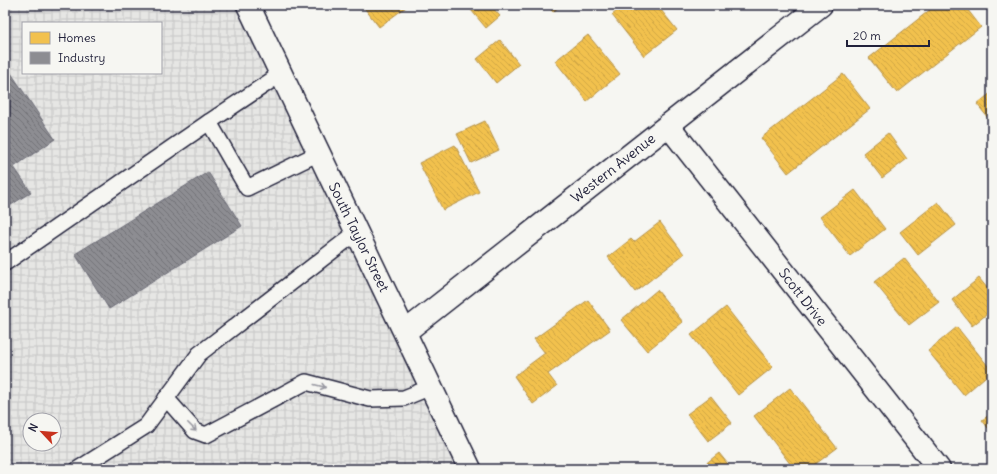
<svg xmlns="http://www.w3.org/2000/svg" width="997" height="474" font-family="Delius,sans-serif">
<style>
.industrial{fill:url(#industrial-grid);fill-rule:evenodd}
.homes{fill:url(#homes-back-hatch);stroke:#b49148}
.industry{fill:url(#industry-back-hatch);stroke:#6d6d78}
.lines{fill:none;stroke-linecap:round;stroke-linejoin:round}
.lane-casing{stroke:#22223b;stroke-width:18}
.street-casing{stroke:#22223b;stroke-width:25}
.secondary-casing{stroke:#22223b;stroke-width:25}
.lane{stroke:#f6f6f2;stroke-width:15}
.street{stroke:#f6f6f2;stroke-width:22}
.secondary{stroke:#f6f6f2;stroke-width:22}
.oneway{stroke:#9797a0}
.labels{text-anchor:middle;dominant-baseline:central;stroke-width:4;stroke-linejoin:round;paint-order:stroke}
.street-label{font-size:14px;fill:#22223b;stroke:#f6f6f2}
</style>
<defs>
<pattern id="industrial-grid" width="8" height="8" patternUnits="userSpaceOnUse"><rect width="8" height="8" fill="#e6e6e4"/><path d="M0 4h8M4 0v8" fill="none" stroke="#c5c5c4"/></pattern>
<pattern id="homes-back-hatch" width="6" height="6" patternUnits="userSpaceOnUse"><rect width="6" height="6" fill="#f2c14e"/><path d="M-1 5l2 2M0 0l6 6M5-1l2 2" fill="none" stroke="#cfa645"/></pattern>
<pattern id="industry-back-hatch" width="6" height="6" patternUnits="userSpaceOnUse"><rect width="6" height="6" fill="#8d8d92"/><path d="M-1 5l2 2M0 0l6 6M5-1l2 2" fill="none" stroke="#737378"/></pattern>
</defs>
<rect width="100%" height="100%" fill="#f6f6f2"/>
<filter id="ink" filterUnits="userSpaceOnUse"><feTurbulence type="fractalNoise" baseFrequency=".025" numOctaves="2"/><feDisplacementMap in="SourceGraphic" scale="8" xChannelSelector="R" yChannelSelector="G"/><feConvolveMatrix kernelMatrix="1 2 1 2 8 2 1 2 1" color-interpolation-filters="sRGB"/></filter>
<g filter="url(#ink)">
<path class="industrial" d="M5,5H248L470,469H5ZM23,23H161V73H23ZM30,420H54V444H30Z"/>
<g class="homes">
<polygon points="362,5 405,5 406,7 379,27"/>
<polygon points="478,5 490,5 500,16 486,28 471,10"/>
<polygon points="547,5 561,5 553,12"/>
<polygon points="612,5 657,5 677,30 644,56 612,15 617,11"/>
<polygon points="936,5 964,5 981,27 897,93 869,58"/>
<polygon points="588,35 620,74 587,101 555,61"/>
<polygon points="500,40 519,64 496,83 477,59"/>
<polygon points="843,74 870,109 788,173 761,138"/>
<polygon points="992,92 992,123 977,104"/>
<polygon points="485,121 499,150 471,163 457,134"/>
<polygon points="888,133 907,159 882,178 863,153"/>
<polygon points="455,145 479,192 443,210 419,163"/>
<polygon points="855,190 885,229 850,256 820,217"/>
<polygon points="938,202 956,225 918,255 900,232"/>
<polygon points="660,222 684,254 635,292 608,257 631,239 634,242"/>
<polygon points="904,258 939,302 909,325 874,282"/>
<polygon points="979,278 992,294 992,310 972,326 952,300"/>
<polygon points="657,290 683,322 647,351 621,320"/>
<polygon points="588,300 610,330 548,374 557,386 533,404 514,376 545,353 534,339"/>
<polygon points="726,307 773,367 738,395 691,335"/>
<polygon points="957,327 992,371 964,395 928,351"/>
<polygon points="790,388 837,448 809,469 794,469 754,416"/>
<polygon points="711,396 732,423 708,441 687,414"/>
<polygon points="992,413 992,433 982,420"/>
<polygon points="719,453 732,469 699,469"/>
</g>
<g class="industry">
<polygon points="5,64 55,139 14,167 31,192 5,209"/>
<polygon points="208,172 242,226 109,309 75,254"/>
</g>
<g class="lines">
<g class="lane-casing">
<g id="lane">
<polyline points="281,74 209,122 247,188 319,153"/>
<polyline points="5,263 209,122"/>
<polyline points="166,398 195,431 206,435 306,382 370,399 404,398 431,387"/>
<polyline points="78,469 146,426 199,354 357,232"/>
</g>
</g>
<g class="street-casing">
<g id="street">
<polyline points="668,125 939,469"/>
<polyline points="405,332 821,5"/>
</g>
</g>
<g class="secondary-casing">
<polyline id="secondary" points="248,5 470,469"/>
</g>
<use href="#lane" class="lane"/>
<use href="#street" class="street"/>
<use href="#secondary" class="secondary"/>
</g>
<defs><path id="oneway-shaft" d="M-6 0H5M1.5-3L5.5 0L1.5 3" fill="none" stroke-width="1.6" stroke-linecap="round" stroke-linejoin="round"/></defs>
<g class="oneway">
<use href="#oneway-shaft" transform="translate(320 386) rotate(15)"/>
<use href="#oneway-shaft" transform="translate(192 427) rotate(45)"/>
</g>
</g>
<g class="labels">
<g class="street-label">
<text transform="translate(613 168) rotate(-38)">Western Avenue</text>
<text transform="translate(359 237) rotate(64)">South Taylor Street</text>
<text transform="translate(803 297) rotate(52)">Scott Drive</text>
</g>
</g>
<rect width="997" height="474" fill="none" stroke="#f6f6f2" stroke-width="20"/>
<rect x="10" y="10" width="977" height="454" fill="none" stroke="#22223b" stroke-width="1.5" filter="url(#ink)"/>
<rect x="22" y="22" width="140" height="52" fill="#f6f6f2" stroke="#a1a1a9"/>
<rect x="30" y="32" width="20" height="12" fill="#f2c14e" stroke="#a1a1a9"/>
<text x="58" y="42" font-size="12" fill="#22223b">Homes</text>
<rect x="30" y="52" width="20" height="12" fill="#8d8d92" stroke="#a1a1a9"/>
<text x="58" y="62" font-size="12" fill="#22223b">Industry</text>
<g transform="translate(42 432) rotate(296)"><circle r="19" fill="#f6f6f2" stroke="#a1a1a9"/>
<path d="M0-3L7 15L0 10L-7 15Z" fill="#c8321e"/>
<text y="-6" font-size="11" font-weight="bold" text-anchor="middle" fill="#22223b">N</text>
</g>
<path d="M847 40v6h82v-6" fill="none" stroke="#22223b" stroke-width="2"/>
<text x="853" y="40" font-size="12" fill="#22223b" stroke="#f6f6f2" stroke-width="3" paint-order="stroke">20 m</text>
</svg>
